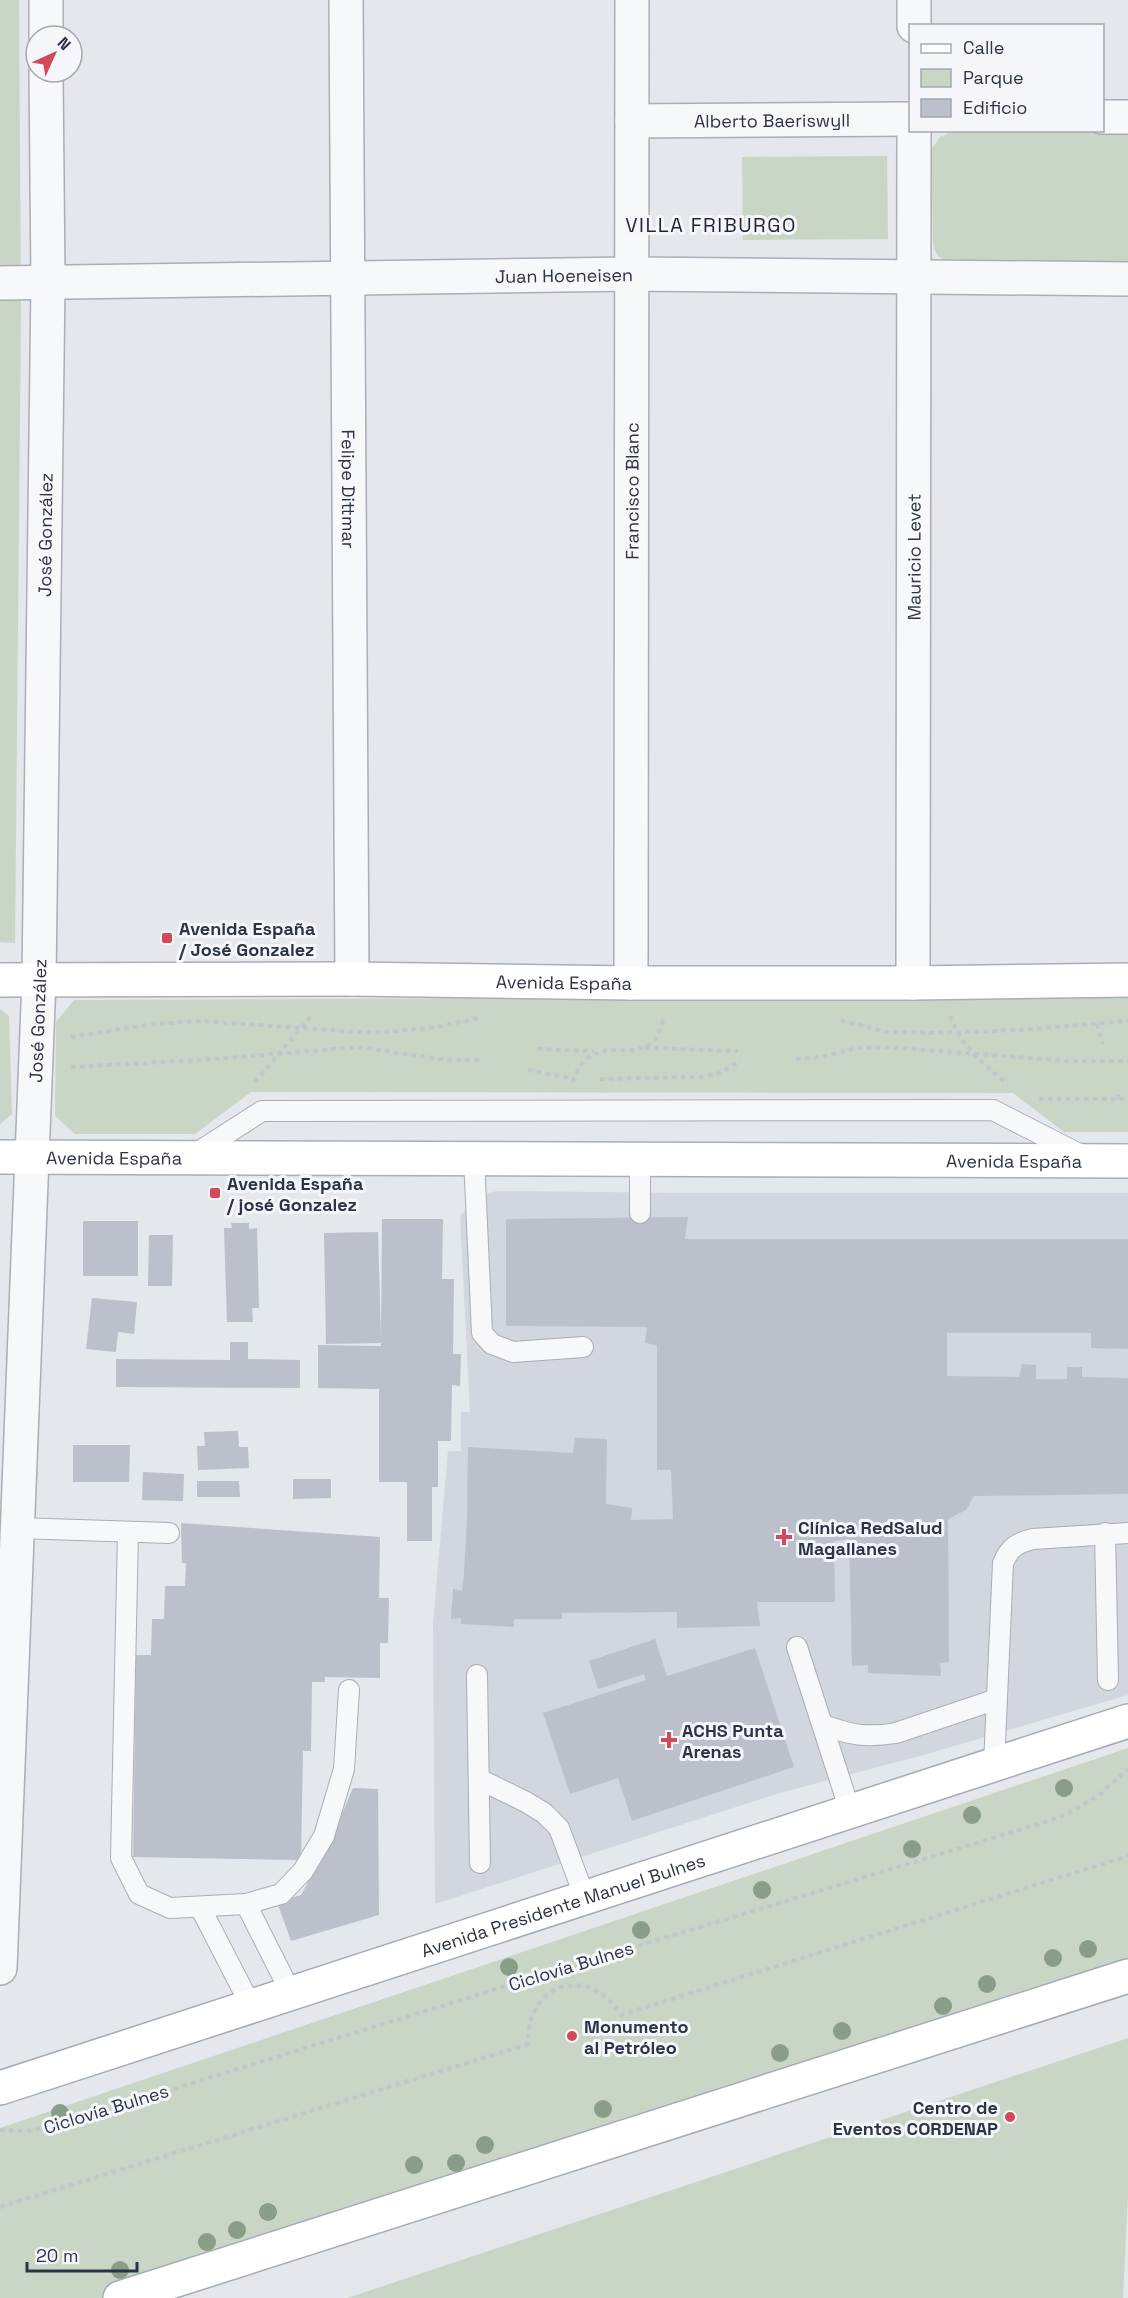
<svg xmlns="http://www.w3.org/2000/svg" width="1128" height="2298" font-family="'Space Grotesk',sans-serif">
<style>
.built{fill:#d2d6de}
.green{fill:#c9d6c5}
.building{fill:#bbc0ca}
.lines{fill:none;stroke-linecap:round;stroke-linejoin:round}
.service-casing{stroke:#a9aeb7;stroke-width:22}
.minor-casing{stroke:#a9aeb7;stroke-width:36}
.secondary-casing{stroke:#a9aeb7;stroke-width:36}
.primary-casing{stroke:#a3abb8;stroke-width:36}
.path{stroke:#c2c5cb;stroke-width:4;stroke-dasharray:4.5 4.5;stroke-linecap:butt}
.service{stroke:#f7f8fa;stroke-width:20}
.minor{stroke:#f7f8fa;stroke-width:33}
.secondary{stroke:#fff;stroke-width:33}
.primary{stroke:#fff;stroke-width:33}
.tree{fill:#899d89}
.poi-dot{fill:#d1495b;stroke:#f4f6f9;stroke-width:2}
.labels{text-anchor:middle;dominant-baseline:central;stroke-width:6;stroke-linejoin:round;paint-order:stroke}
.street-label{font-size:18px;fill:#2b3445;stroke:#f4f6f9}
.poi-label{font-size:18px;font-weight:bold;fill:#2b3445;stroke:#f4f6f9;text-anchor:start}
.neighbourhood-label{font-size:20px;letter-spacing:1.5px;fill:#1d2536;stroke:#f4f6f9}
</style>
<rect width="100%" height="100%" fill="#e4e7ec"/>
<polygon class="built" points="497,1191 685,1193 1128,1193 1128,1695 920,1756 783,1792 435,1904 433,1624 448,1451 461,1451 461,1412 470,1412 460,1216 474,1201 484,1194"/>
<g class="green">
<polygon points="0,0 19,0 21,312 15,943 0,942"/>
<path d="M1128,130V264L949,262C938,258 934,253 933,242L931,150L940,137L954,131Z"/>
<polygon points="887,156 888,239 743,240 742,157"/>
<polygon points="1128,995 1128,1132 1064,1132 1013,1093 251,1092 195,1134 75,1134 55,1116 56,1022 74,1000"/>
<polygon points="0,1009 9,1016 12,1114 0,1124"/>
<polygon points="1128,1748 1128,1961 117,2298 0,2298 0,2128"/>
<polygon points="1128,2038 1128,2195 1123,2298 347,2298"/>
</g>
<g class="building">
<polygon points="688,1217 685,1239 1128,1239 1128,1349 1091,1348 1091,1333 947,1333 947,1376 1019,1377 1022,1364 1036,1365 1036,1379 1067,1379 1067,1367 1082,1367 1082,1377 1128,1378 1128,1494 974,1496 966,1510 948,1519 949,1662 940,1663 941,1676 868,1673 868,1665 852,1666 849,1539 834,1541 835,1602 757,1602 760,1626 677,1628 677,1612 562,1613 562,1619 514,1619 514,1627 461,1624 461,1618 451,1619 453,1589 462,1591 464,1573 467,1519 468,1447 573,1453 575,1438 607,1439 606,1504 632,1508 631,1520 673,1519 671,1470 657,1470 657,1345 645,1343 647,1327 506,1326 506,1219"/>
<polygon points="382,1219 443,1219 442,1279 454,1279 453,1354 461,1354 460,1386 452,1385 451,1441 438,1441 438,1487 432,1487 432,1541 407,1541 407,1482 379,1482 379,1389 318,1388 318,1345 381,1346 381,1343 326,1344 324,1233 378,1232 381,1338"/>
<rect x="83" y="1221" width="55" height="55"/>
<polygon points="231,1223 249,1223 249,1229 257,1228 259,1308 252,1308 253,1322 227,1322 224,1228 232,1228"/>
<polygon points="149,1235 173,1235 172,1286 148,1286"/>
<polygon points="92,1298 137,1302 134,1334 118,1332 116,1352 86,1349"/>
<polygon points="230,1342 248,1342 248,1359 300,1360 300,1388 116,1387 116,1359 230,1360"/>
<polygon points="238,1431 239,1447 248,1447 249,1468 198,1470 197,1446 205,1446 204,1432"/>
<polygon points="73,1445 130,1445 129,1482 73,1482"/>
<polygon points="143,1472 184,1474 183,1501 142,1500"/>
<polygon points="293,1479 331,1479 331,1498 293,1499"/>
<polygon points="197,1481 239,1481 240,1497 197,1497"/>
<polygon points="181,1523 380,1537 379,1598 389,1598 388,1643 380,1643 380,1678 325,1677 325,1682 312,1682 311,1751 303,1751 301,1860 133,1857 136,1655 151,1655 152,1619 164,1619 165,1586 185,1586 186,1563 182,1563"/>
<polygon points="655,1639 667,1676 755,1648 794,1767 632,1821 618,1778 570,1794 543,1713 646,1680 644,1674 598,1689 589,1661"/>
<polygon points="353,1788 378,1789 379,1915 291,1941 277,1902 301,1895 332,1838"/>
</g>
<g class="lines">
<g class="service-casing">
<g id="service">
<polyline points="192,1156 262,1111 993,1110 1083,1156"/>
<polyline points="474,1158 482,1333 492,1344 513,1352 583,1347"/>
<polyline points="640,1213 640,1159"/>
<polyline points="18,1528 169,1533"/>
<polyline points="128,1532 121,1858 139,1894 170,1908 246,1904 281,1894 303,1871 324,1836 344,1769 349,1690"/>
<polyline points="1105,1533 1108,1680"/>
<polyline points="797,1647 850,1811"/>
<polyline points="477,1675 480,1863"/>
<path d="M823,1725C851,1735 866,1738 896,1733L997,1699"/>
<path d="M994,1765L1003,1563C1010,1547 1017,1543 1033,1539L1128,1533"/>
<polyline points="479,1779 526,1802 544,1813 559,1828 585,1898"/>
<polyline points="246,1904 291,1993"/>
<polyline points="200,1907 251,2006"/>
</g>
</g>
<g class="minor-casing">
<g id="minor">
<polyline points="46,0 46,36"/>
<path id="s1" d="M346,0L352,979"/>
<polyline points="914,26 914,0"/>
<polyline points="1102,117 1128,117"/>
<path id="s2" d="M632,121L910,119"/>
<path id="s3" d="M0,283L632,274L1128,279"/>
<path id="s4" d="M631,983L632,0"/>
<path id="s5" d="M913,983L914,130"/>
<path id="s6" d="M0,1968L39,980L48,282L46,72"/>
</g>
</g>
<g class="secondary-casing">
<g id="secondary">
<path id="s7" d="M0,980L352,979L631,983H913L1128,980"/>
<path id="s8" d="M0,1157L1128,1161"/>
</g>
</g>
<g class="primary-casing">
<g id="primary">
<path id="s9" d="M0,2088L1128,1721"/>
<polyline points="120,2298 1128,1976"/>
</g>
</g>
<g class="path">
<path d="M950,1016C961,1046 983,1064 1008,1084"/>
<polyline points="841,1020 885,1032 926,1033 1020,1030 1128,1021"/>
<polyline points="1097,1024 1103,1044"/>
<polyline points="71,1037 154,1024 200,1021 374,1033 438,1027 478,1018"/>
<polyline points="645,1048 738,1051"/>
<polyline points="538,1049 594,1051"/>
<polyline points="796,1059 822,1057 857,1048 887,1047 1068,1061 1128,1061"/>
<polyline points="71,1067 214,1059 359,1047 446,1060 480,1060"/>
<polyline points="528,1070 574,1079"/>
<polyline points="600,1079 699,1077 715,1075 741,1061"/>
<polyline points="255,1082 312,1015"/>
<path d="M573,1082C594,1017 651,1084 664,1016"/>
<polyline points="1039,1099 1128,1099"/>
<polyline points="1118,1099 1119,1089"/>
<polyline points="0,2130 26,2131 47,2128 529,1979 1046,1822 1067,1814 1098,1796 1128,1769"/>
<path d="M0,2207L528,2044C526,1983 588,1963 621,2015L1128,1856"/>
</g>
<use href="#service" class="service"/>
<use href="#minor" class="minor"/>
<use href="#secondary" class="secondary"/>
<use href="#primary" class="primary"/>
</g>
<g class="tree">
<circle cx="1064" cy="1788" r="9"/>
<circle cx="972" cy="1815" r="9"/>
<circle cx="912" cy="1849" r="9"/>
<circle cx="762" cy="1890" r="9"/>
<circle cx="641" cy="1930" r="9"/>
<circle cx="1088" cy="1949" r="9"/>
<circle cx="1053" cy="1958" r="9"/>
<circle cx="509" cy="1967" r="9"/>
<circle cx="987" cy="1984" r="9"/>
<circle cx="943" cy="2006" r="9"/>
<circle cx="842" cy="2031" r="9"/>
<circle cx="780" cy="2053" r="9"/>
<circle cx="603" cy="2109" r="9"/>
<circle cx="60" cy="2113" r="9"/>
<circle cx="485" cy="2145" r="9"/>
<circle cx="456" cy="2163" r="9"/>
<circle cx="414" cy="2165" r="9"/>
<circle cx="268" cy="2212" r="9"/>
<circle cx="237" cy="2230" r="9"/>
<circle cx="207" cy="2242" r="9"/>
<circle cx="120" cy="2270" r="9"/>
</g>
<g class="poi-dot">
<rect x="161" y="932" width="12" height="12" rx="3"/>
<rect x="209" y="1187" width="12" height="12" rx="3"/>
<path d="M781 1528h6v6h6v6h-6v6h-6v-6h-6v-6h6z"/>
<path d="M666 1731h6v6h6v6h-6v6h-6v-6h-6v-6h6z"/>
<circle cx="572" cy="2036" r="6"/>
<circle cx="1010" cy="2117" r="6"/>
</g>
<g class="labels">
<g class="street-label">
<text stroke="none"><textPath href="#s2" startOffset="140">Alberto Baeriswyll</textPath></text>
<text stroke="none"><textPath href="#s3" startOffset="564">Juan Hoeneisen</textPath></text>
<text stroke="none"><textPath href="#s1" startOffset="489">Felipe Dittmar</textPath></text>
<text stroke="none"><textPath href="#s4" startOffset="492">Francisco Blanc</textPath></text>
<text stroke="none"><textPath href="#s6" startOffset="1434">José González</textPath></text>
<text stroke="none"><textPath href="#s5" startOffset="426">Mauricio Levet</textPath></text>
<text stroke="none"><textPath href="#s7" startOffset="564">Avenida España</textPath></text>
<text stroke="none"><textPath href="#s6" startOffset="948">José González</textPath></text>
<text stroke="none"><textPath href="#s8" startOffset="114">Avenida España</textPath></text>
<text stroke="none"><textPath href="#s8" startOffset="1014">Avenida España</textPath></text>
<text stroke="none"><textPath href="#s9" startOffset="592">Avenida Presidente Manuel Bulnes</textPath></text>
<text transform="translate(571 1966) rotate(-17)">Ciclovía Bulnes</text>
<text transform="translate(106 2109) rotate(-17)">Ciclovía Bulnes</text>
</g>
<g class="poi-label">
<text x="179" y="928">Avenida España<tspan x="179" dy="21">/ José Gonzalez</tspan></text>
<text x="227" y="1183">Avenida España<tspan x="227" dy="21">/ josé Gonzalez</tspan></text>
<text x="798" y="1527">Clínica RedSalud<tspan x="798" dy="21">Magallanes</tspan></text>
<text x="682" y="1730">ACHS Punta<tspan x="682" dy="21">Arenas</tspan></text>
<text x="584" y="2026">Monumento<tspan x="584" dy="21">al Petróleo</tspan></text>
<text x="998" y="2107" text-anchor="end">Centro de<tspan x="998" dy="21">Eventos CORDENAP</tspan></text>
</g>
<g class="neighbourhood-label">
<text x="711" y="225">VILLA FRIBURGO</text>
</g>
</g>
<rect x="909" y="24" width="195" height="108" fill="#f4f6f9" stroke="#a4a8b1" stroke-width="1.5"/>
<rect x="921" y="44" width="30" height="9" fill="#ffffff" stroke="#a4a8b1" stroke-width="1.5"/>
<text x="963" y="54" font-size="18" fill="#2b3445">Calle</text>
<rect x="921" y="69" width="30" height="18" fill="#c9d6c5" stroke="#a4a8b1" stroke-width="1.5"/>
<text x="963" y="84" font-size="18" fill="#2b3445">Parque</text>
<rect x="921" y="99" width="30" height="18" fill="#bbc0ca" stroke="#a4a8b1" stroke-width="1.5"/>
<text x="963" y="114" font-size="18" fill="#2b3445">Edificio</text>
<g transform="translate(54 54) rotate(45)"><circle r="28" fill="#f4f6f9" stroke="#a4a8b1" stroke-width="1.5"/>
<path d="M0-4.5L10 22L0 15L-10 22Z" fill="#d1495b"/>
<text y="-9" font-size="16" font-weight="bold" text-anchor="middle" fill="#2b3445">N</text>
</g>
<path d="M27 2262v9h110v-9" fill="none" stroke="#2b3445" stroke-width="3"/>
<text x="36" y="2262" font-size="18" fill="#2b3445" stroke="#f4f6f9" stroke-width="4.5" paint-order="stroke">20 m</text>
</svg>
